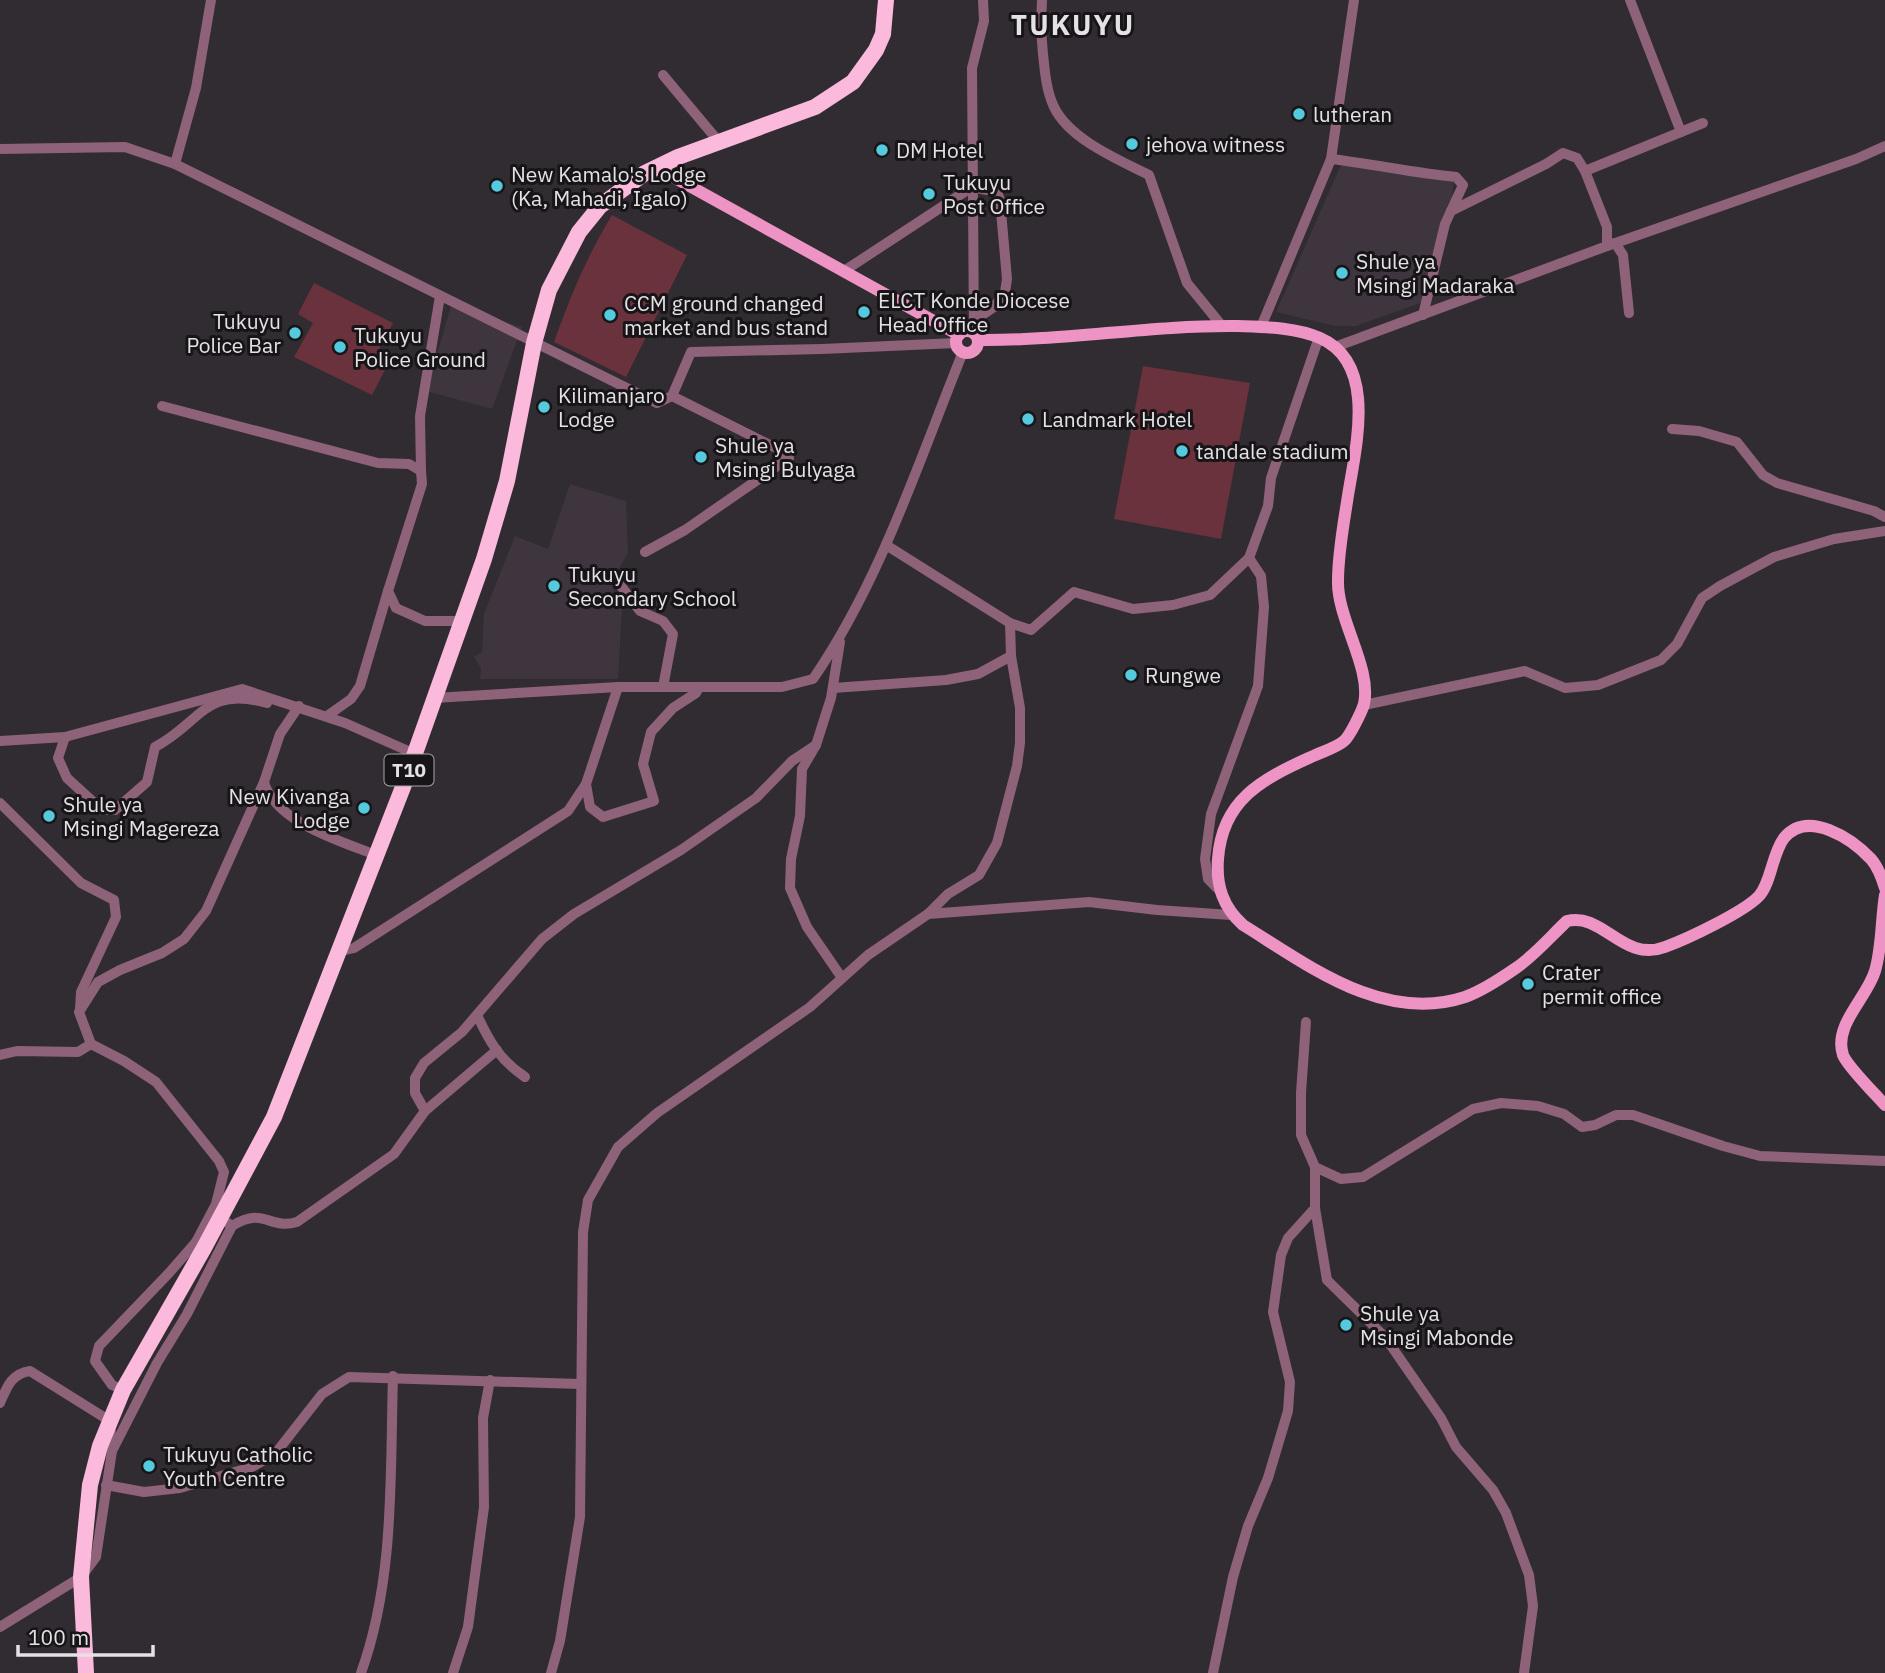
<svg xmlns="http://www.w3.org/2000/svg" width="1885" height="1673" font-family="'IBM Plex Sans',sans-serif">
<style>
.built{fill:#3e353e}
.garden{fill:#69323c}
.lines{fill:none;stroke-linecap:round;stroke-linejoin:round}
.minor{stroke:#8e6279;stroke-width:10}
.major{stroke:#ee94c5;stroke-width:12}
.highway{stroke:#fbb9db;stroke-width:16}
.poi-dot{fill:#55cade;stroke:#171517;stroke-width:2.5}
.labels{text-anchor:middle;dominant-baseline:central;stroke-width:6;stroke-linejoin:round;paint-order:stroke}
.shield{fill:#171517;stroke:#a7a4a7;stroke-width:2}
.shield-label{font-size:19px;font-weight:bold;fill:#e5e1e5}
.poi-label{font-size:21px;fill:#e5e1e5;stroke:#171517;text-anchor:start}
.district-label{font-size:28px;font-weight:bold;letter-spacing:2px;fill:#e5e1e5;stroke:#171517}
</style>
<rect width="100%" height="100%" fill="#312c31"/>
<g class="built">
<polygon points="1341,165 1454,180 1452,198 1423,302 1356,326 1335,326 1276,312"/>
<polygon points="451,306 522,327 492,409 426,391"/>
<polygon points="570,484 626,501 628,553 613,579 614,592 622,608 618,679 480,679 481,668 474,657 482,652 484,614 515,536 548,549"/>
</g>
<g class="garden">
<path d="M612,215L687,255L626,377L554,342C570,297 587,256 612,215Z"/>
<polygon points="314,283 393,323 374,359 387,366 372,395 294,357 313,323 298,314"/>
<polygon points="1143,366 1250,383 1221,539 1114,519"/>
</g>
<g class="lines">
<g class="minor">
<path d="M1042,0C1041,18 1041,36 1043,54C1045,72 1046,90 1054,107C1069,139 1119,160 1149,175L1187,283L1222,326"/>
<polyline points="1630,0 1681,132"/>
<polyline points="663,75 719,142"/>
<polyline points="0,149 125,147 175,164 657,403 672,396 691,352 822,349 956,343"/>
<path d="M1331,159C1373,164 1414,173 1456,177L1463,185L1445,224L1423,315"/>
<polyline points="175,164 196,88 211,0"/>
<polyline points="1585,171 1703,123"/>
<polyline points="1451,211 1546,164 1563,153 1577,158 1585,171 1607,227 1607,246"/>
<polyline points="1615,243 1623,255 1629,313"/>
<polyline points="844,271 972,187 997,192 1000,200 1007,279 1005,292 994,307 973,321"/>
<polyline points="1261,327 1331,159 1354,0"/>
<polyline points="974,333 972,68 984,21 983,0"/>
<polyline points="1335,347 1607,246 1856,159 1885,146"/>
<polyline points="162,406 378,463 409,464 421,471 422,484 388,591 396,608 425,621 462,621"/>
<polyline points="1672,429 1699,431 1737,442 1763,475 1777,483 1874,511 1885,517"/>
<polyline points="421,471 420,416 440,296"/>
<polyline points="886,545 1010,623 1031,630 1074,592 1133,609 1173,605 1210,595 1249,558 1268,506 1271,478 1319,337"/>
<polyline points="645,552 685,530 789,458 780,450 672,396"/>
<polyline points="621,586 640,611 663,621 673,634 663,687"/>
<polyline points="840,642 831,698 816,745 802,769 800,816 791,859 790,888 807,927 842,978"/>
<polyline points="833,688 946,680 978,674 1011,656"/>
<path d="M434,698L618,687H782L813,679C881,580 918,463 963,352"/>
<polyline points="1364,705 1525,671 1565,688 1598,685 1661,660 1677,644 1702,598 1720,586 1774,557 1834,539 1885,531"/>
<polyline points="327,716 351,699 360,686 388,591"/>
<path d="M65,737L58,758L67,778L102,810H115L147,782L155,747C201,723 205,685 267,703"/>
<polyline points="0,741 65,737 242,689 345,723 415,754"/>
<path d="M264,782C275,822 340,841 376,855"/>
<polyline points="586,784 590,807 603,817 654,801 643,764 651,732 673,708 696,693 699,687"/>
<polyline points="0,803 81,883 114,900 116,917 81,992 80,1009"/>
<polyline points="1219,890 1208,879 1205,859 1211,814 1258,686 1264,607 1261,576 1249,558"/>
<polyline points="928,914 1089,902 1157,910 1231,915"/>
<polyline points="337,952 354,948 568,811 586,784 618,687"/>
<path d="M477,1015C490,1043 500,1060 525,1077"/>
<polyline points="1306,1022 1301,1093 1301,1135 1315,1167 1315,1208 1327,1280 1385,1337 1441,1418 1456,1447 1493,1490 1506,1513 1529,1575 1533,1606 1524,1673"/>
<polyline points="0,1055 17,1051 78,1052 91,1044"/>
<polyline points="425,1111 415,1093 415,1078 424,1063 462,1032 542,939 574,914 681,850 756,798 792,761 816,745"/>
<polyline points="1315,1167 1341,1179 1363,1177 1473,1109 1501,1103 1538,1106 1564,1114 1582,1127 1595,1125 1616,1115 1633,1115 1723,1146 1760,1156 1885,1161"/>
<path d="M220,1218L232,1226C265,1206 268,1230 297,1222L394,1154L425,1111L497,1050"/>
<polyline points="204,1248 196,1242 216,1204 224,1172 219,1161 156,1082 124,1061 91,1044 79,1012 98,982 120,970 162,953 184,939 206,911 264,782 280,734 299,706"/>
<polyline points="123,1390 112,1385 95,1361 99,1346 169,1273 196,1242"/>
<path d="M0,1403C7,1387 11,1374 30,1371L110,1421L112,1451L96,1557L81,1577L0,1627"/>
<polyline points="112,1451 157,1363 187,1314 232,1226"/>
<polyline points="106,1485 144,1492 180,1488 252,1467 275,1454 322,1394 349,1377 580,1384"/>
<path d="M361,1673C395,1579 390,1475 393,1376"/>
<polyline points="453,1673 468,1627 484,1507 483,1418 490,1380"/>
<polyline points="551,1673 560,1641 580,1517 583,1232 588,1200 618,1147 657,1113 810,1007 868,955 928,914 948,894 979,875 997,843 1017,766 1020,743 1020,708 1011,656 1010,623"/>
<polyline points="1213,1673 1233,1577 1248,1526 1268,1478 1288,1411 1290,1382 1273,1312 1281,1255 1288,1238 1315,1208"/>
</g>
<g class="major">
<polyline points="657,168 959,335"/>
<circle cx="967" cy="342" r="11"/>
<path d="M978,340C1064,341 1150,325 1237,326C1263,327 1295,327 1320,338C1380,364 1354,453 1347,502C1343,527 1338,555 1338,581C1337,619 1372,668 1364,704C1362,711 1350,736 1344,741C1336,748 1321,752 1311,757C1262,779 1222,800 1218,859C1216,886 1223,907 1243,925C1308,965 1383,1024 1465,997C1479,992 1503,977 1516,968C1535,955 1551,936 1567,921C1603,912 1623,963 1665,947C1687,939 1744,912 1759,896C1771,883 1772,854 1784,838C1808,809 1852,839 1871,859C1878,867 1882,878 1885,888"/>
<path d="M1885,895C1881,920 1882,948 1875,971C1867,998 1833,1025 1843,1055C1847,1066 1876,1095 1885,1105"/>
</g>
<polyline class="highway" points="86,1673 81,1577 90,1485 100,1446 123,1390 204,1248 274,1117 403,787 484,559 507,481 534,343 549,290 579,232 600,206 645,173 678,157 815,107 853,82 876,50 883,34 886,0"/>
</g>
<g class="poi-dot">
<circle cx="1299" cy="114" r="7"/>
<circle cx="1132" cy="144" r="7"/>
<circle cx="882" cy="150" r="7"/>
<circle cx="497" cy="186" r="7"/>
<circle cx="929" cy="194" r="7"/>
<circle cx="1342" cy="273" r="7"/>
<circle cx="864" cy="312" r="7"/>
<circle cx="610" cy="315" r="7"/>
<circle cx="295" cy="333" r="7"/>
<circle cx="340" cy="347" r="7"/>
<circle cx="544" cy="407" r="7"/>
<circle cx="1028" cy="419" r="7"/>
<circle cx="1182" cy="451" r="7"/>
<circle cx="701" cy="457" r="7"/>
<circle cx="554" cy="586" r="7"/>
<circle cx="1131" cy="675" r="7"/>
<circle cx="364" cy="808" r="7"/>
<circle cx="49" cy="816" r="7"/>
<circle cx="1528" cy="984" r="7"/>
<circle cx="1346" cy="1325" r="7"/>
<circle cx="149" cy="1466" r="7"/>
</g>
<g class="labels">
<rect class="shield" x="384.5" y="754.5" width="49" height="31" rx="5"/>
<g class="shield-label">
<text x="409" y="770">T10</text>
</g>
<g class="poi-label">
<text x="1313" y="114">lutheran</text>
<text x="1146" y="144">jehova witness</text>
<text x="896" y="150">DM Hotel</text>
<text x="511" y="174">New Kamalo's Lodge<tspan x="511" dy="24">(Ka, Mahadi, Igalo)</tspan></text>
<text x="943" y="182">Tukuyu<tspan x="943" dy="24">Post Office</tspan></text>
<text x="1356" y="261">Shule ya<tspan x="1356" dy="24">Msingi Madaraka</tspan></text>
<text x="878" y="300">ELCT Konde Diocese<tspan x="878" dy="24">Head Office</tspan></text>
<text x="624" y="303">CCM ground changed<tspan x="624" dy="24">market and bus stand</tspan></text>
<text x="281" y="321" text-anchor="end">Tukuyu<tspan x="281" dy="24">Police Bar</tspan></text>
<text x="354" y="335">Tukuyu<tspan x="354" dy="24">Police Ground</tspan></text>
<text x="558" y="395">Kilimanjaro<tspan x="558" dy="24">Lodge</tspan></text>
<text x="1042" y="419">Landmark Hotel</text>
<text x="715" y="445">Shule ya<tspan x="715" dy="24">Msingi Bulyaga</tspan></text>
<text x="1196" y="451">tandale stadium</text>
<text x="568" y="574">Tukuyu<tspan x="568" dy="24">Secondary School</tspan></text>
<text x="1145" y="675">Rungwe</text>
<text x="350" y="796" text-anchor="end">New Kivanga<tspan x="350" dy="24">Lodge</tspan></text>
<text x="63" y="804">Shule ya<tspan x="63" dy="24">Msingi Magereza</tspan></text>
<text x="1542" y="972">Crater<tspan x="1542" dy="24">permit office</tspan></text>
<text x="1360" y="1313">Shule ya<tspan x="1360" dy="24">Msingi Mabonde</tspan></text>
<text x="163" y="1454">Tukuyu Catholic<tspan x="163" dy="24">Youth Centre</tspan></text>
</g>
<g class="district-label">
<text x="1073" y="24">TUKUYU</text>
</g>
</g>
<path d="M18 1645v10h135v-10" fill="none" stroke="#e5e1e5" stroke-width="3.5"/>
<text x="28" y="1645" font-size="21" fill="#e5e1e5" stroke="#171517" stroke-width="5" paint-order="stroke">100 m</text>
</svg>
